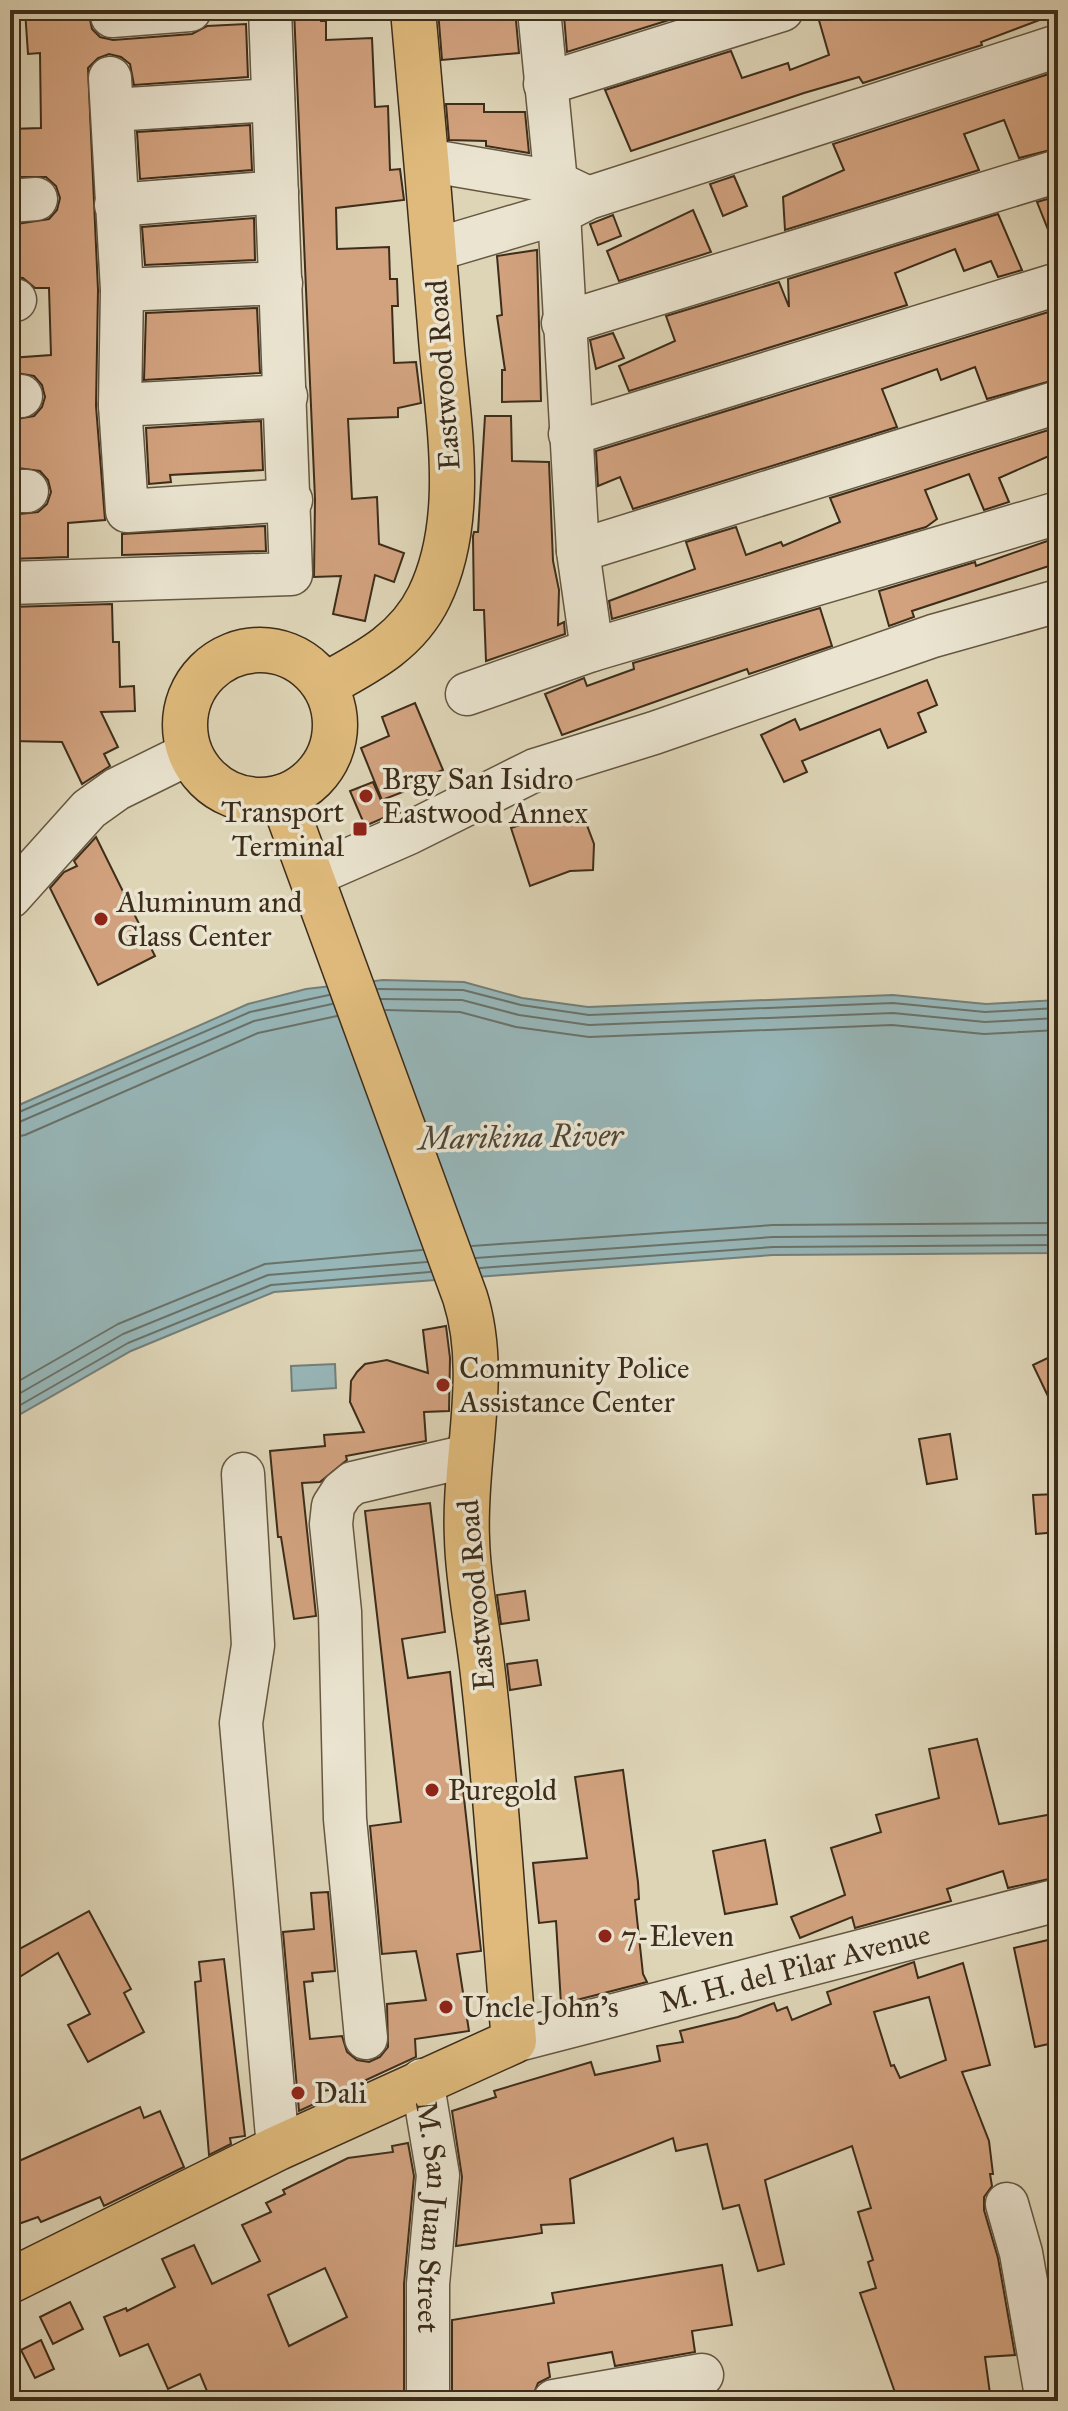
<svg xmlns="http://www.w3.org/2000/svg" width="1068" height="2411" font-family="'IM FELL Great Primer',serif">
<style>
.water{fill:#97b6b8;stroke:#737f79;stroke-width:2}
.lines{fill:none;stroke-linecap:round;stroke-linejoin:round}
.shore{stroke:#6a7269;stroke-width:2}
.building{fill:#d2a27f;stroke:#3d2d1a;stroke-width:2;fill-rule:evenodd}
.minor-casing{stroke:#655741;stroke-width:45}
.major-casing{stroke:#3d2d1a;stroke-width:47}
.minor{stroke:#eae4d0;stroke-width:42}
.major{stroke:#dfba7c;stroke-width:44}
.poi-dot{fill:#8f2418;stroke:#eae4d0;stroke-width:3}
.labels{text-anchor:middle;dominant-baseline:central;stroke-width:7;stroke-linejoin:round;paint-order:stroke}
.street-label{font-size:30px;fill:#3d2d1a;stroke:#eae4d0}
.poi-label{font-size:30px;fill:#3d2d1a;stroke:#eae4d0;text-anchor:start}
.water-label{font-size:32px;font-style:italic;fill:#4f483a;stroke:#eae4d0}
</style>
<rect width="100%" height="100%" fill="#ded5b7"/>
<filter id="stains"><feTurbulence type="fractalNoise" baseFrequency=".0025" numOctaves="4"/><feColorMatrix values="0 0 0 0 .2 0 0 0 0 .09 0 0 0 0 .02 0 0 0 .5 -.17"/></filter>
<radialGradient id="worn" r=".72"><stop offset=".6" stop-color="#630" stop-opacity="0"/><stop offset="1" stop-color="#630" stop-opacity=".3"/></radialGradient>
<g class="water">
<polygon points="383,980 464,982 522,998 588,1007 893,995 986,1004 1058,1000 1058,1253 773,1255 274,1292 131,1351 10,1420 10,1109 248,1004 306,989"/>
<polygon points="335,1364 336,1388 292,1391 291,1366"/>
</g>
<g class="lines">
<g class="shore">
<polyline points="378,989 463,990 521,1005 589,1015 893,1003 985,1012 1058,1008"/>
<polyline points="381,999 462,1000 519,1015 589,1025 893,1013 985,1022 1058,1018"/>
<polyline points="386,1010 460,1012 516,1027 589,1037 892,1025 984,1034 1058,1030"/>
<polyline points="10,1116 250,1012 329,995"/>
<polyline points="10,1126 254,1021 332,1004"/>
<polyline points="10,1138 25,1135 258,1033 337,1016"/>
<polyline points="472,1246 773,1225 1058,1223"/>
<polyline points="476,1258 773,1237 1058,1235"/>
<polyline points="480,1268 773,1247 1058,1245"/>
<polyline points="10,1386 118,1324 265,1264 422,1250"/>
<polyline points="10,1399 123,1334 268,1275 427,1262"/>
<polyline points="10,1411 128,1343 271,1285 430,1272"/>
</g>
</g>
<g class="building">
<polygon points="25,10 88,10 92,29 100,37 113,40 192,34 207,26 246,24 248,77 134,85 130,64 121,57 109,54 98,58 88,68 98,290 96,406 105,520 68,523 68,557 10,559 10,515 38,512 47,504 51,492 48,480 40,471 10,467 10,420 34,416 42,407 45,397 42,385 34,376 10,372 10,358 51,355 49,288 35,288 23,278 10,277 10,225 49,219 57,210 60,198 56,186 46,177 10,177 10,129 41,128 40,53 28,54"/>
<polygon points="294,10 321,10 321,21 326,21 326,40 372,38 375,107 388,106 390,170 400,169 404,200 336,208 337,249 389,247 390,279 397,279 398,306 392,306 394,363 416,362 421,403 398,408 398,417 348,419 352,499 377,497 379,544 404,553 394,582 375,575 365,621 333,614 341,576 314,577 315,499"/>
<polygon points="438,10 515,10 519,53 442,60"/>
<polygon points="578,10 701,10 567,52 564,16"/>
<polygon points="816,10 1058,10 1058,13 981,42 982,45 863,83 859,77 804,93 631,151 605,90 731,51 742,78 788,63 790,70 829,55"/>
<polygon points="1058,71 1058,148 1019,158 1004,120 964,134 979,170 785,230 783,197 844,170 833,144"/>
<polygon points="446,104 484,104 484,112 525,112 529,153 486,146 486,141 449,140"/>
<polygon points="250,125 252,170 140,179 137,132"/>
<polygon points="734,176 747,206 723,216 710,184"/>
<polygon points="1058,196 1058,252 1057,252 1037,202"/>
<polygon points="693,210 711,252 619,281 607,251"/>
<polygon points="998,214 1022,270 998,277 991,261 964,271 955,249 895,273 907,305 629,391 619,366 675,341 666,316 779,282 789,307 788,279"/>
<polygon points="613,215 621,236 598,245 590,224"/>
<polygon points="254,218 255,260 145,265 142,227"/>
<polygon points="537,250 541,401 502,402 502,370 505,370 497,316 502,315 497,256"/>
<polygon points="257,308 260,373 144,380 146,313"/>
<polygon points="1058,309 1058,379 987,399 975,367 941,380 937,369 882,389 897,427 633,509 620,477 598,486 596,451"/>
<polygon points="613,333 624,358 596,369 590,340"/>
<polygon points="485,416 511,416 512,461 549,462 553,561 559,590 558,625 564,622 565,634 486,661 484,610 474,610 473,536 474,532 478,532"/>
<polygon points="261,421 263,470 170,475 171,482 149,484 146,428"/>
<polygon points="1058,427 1058,452 999,478 1009,502 984,510 969,474 925,490 937,519 926,527 612,619 609,601 695,569 686,542 736,527 746,555 781,542 783,546 840,522 830,498"/>
<polygon points="265,526 266,551 122,555 122,534"/>
<polygon points="1050,540 1058,563 912,611 914,617 889,626 879,591 975,562 976,566"/>
<polygon points="112,604 113,642 119,642 120,687 134,686 135,711 101,712 118,747 104,754 110,766 82,784 62,742 10,741 10,607"/>
<polygon points="820,608 832,646 749,674 747,669 562,735 545,694 584,678 587,686 634,669 633,663"/>
<polygon points="927,680 937,705 918,713 926,732 888,748 880,729 802,761 807,772 784,782 761,735 795,719 800,730"/>
<polygon points="415,703 443,770 401,787 403,792 382,800 361,748 389,736 382,717"/>
<polygon points="373,782 388,816 365,826 350,791"/>
<polygon points="562,811 564,819 582,812 594,844 593,870 570,871 530,886 511,828"/>
<polygon points="96,837 155,956 98,985 50,888 64,872 77,866 74,861"/>
<polygon points="446,1326 450,1358 449,1411 424,1412 426,1441 346,1456 347,1460 320,1482 302,1483 316,1616 294,1619 281,1537 278,1537 270,1451 325,1446 324,1435 364,1432 350,1402 351,1381 357,1372 365,1364 387,1360 428,1373 423,1330"/>
<polygon points="1058,1353 1058,1417 1033,1365"/>
<polygon points="950,1434 957,1479 927,1484 919,1439"/>
<polygon points="1058,1494 1058,1532 1036,1534 1033,1495"/>
<polygon points="430,1503 445,1632 402,1639 408,1678 450,1672 481,1951 457,1954 469,2031 415,2039 416,2057 351,2087 322,2091 323,2100 299,2111 283,1932 314,1929 311,1893 328,1892 335,1971 312,1973 313,1981 304,1982 310,2039 342,2036 347,2052 357,2060 369,2062 380,2057 388,2047 387,2004 426,2000 416,1951 382,1954 370,1826 401,1822 365,1511"/>
<polygon points="525,1591 529,1620 501,1624 497,1595"/>
<polygon points="537,1660 541,1685 510,1690 507,1664"/>
<polygon points="977,1739 999,1824 1058,1813 1058,1877 1008,1888 1003,1871 947,1889 951,1901 855,1928 852,1917 800,1938 791,1917 845,1895 831,1848 881,1832 876,1815 939,1798 929,1749"/>
<polygon points="623,1770 638,1882 639,1899 635,1900 643,1974 647,1982 561,2004 556,1921 539,1923 533,1863 587,1858 575,1777"/>
<polygon points="765,1840 777,1904 725,1914 713,1851"/>
<polygon points="89,1911 131,1989 124,1993 144,2032 88,2062 68,2025 90,2014 58,1953 10,1983 10,1954"/>
<polygon points="1048,1940 1052,1955 1058,1953 1058,2042 1035,2047 1014,1948"/>
<polygon points="224,1959 245,2136 230,2138 231,2144 209,2155 195,1982 201,1981 199,1962"/>
<path d="M914,1962L918,1978L963,1963L990,2065L962,2072L989,2141L993,2174H990L992,2186L984,2197V2210L998,2258L1015,2355L985,2357L991,2401H898L860,2293L876,2288L868,2262L873,2260L858,2212L871,2208L852,2146L765,2180L784,2264L758,2271L739,2205L723,2209L707,2144L676,2151L673,2138L570,2179L574,2223L541,2225L542,2233L456,2246L462,2177L452,2111L496,2097L494,2091L591,2062L595,2075L660,2061L657,2046L683,2042L680,2031L738,2017L774,2003L777,2011L787,2007L792,2020L831,2004L827,1992ZM929,1997L946,2060L900,2078L894,2065L891,2066L874,2012Z"/>
<polygon points="140,2107 144,2118 160,2111 184,2167 104,2206 100,2197 41,2222 38,2217 10,2227 10,2165"/>
<path d="M408,2143L414,2176L404,2284V2401H211L200,2374L168,2389L148,2344L120,2356L104,2317L126,2308L127,2311L175,2287L162,2259L194,2245L212,2284L260,2261L242,2225L271,2212L266,2203L285,2194L283,2190L348,2158L393,2152L392,2146ZM325,2268L347,2317L289,2346L268,2295Z"/>
<polygon points="722,2265 732,2325 692,2331 695,2352 615,2366 612,2352 548,2363 550,2377 538,2383 531,2401 452,2401 452,2320 554,2303 552,2293"/>
<polygon points="70,2302 83,2329 53,2344 40,2317"/>
<polygon points="41,2340 54,2369 35,2378 21,2350"/>
</g>
<g class="lines">
<g class="minor-casing">
<g id="minor">
<polyline points="112,10 112,16 190,10"/>
<polyline points="110,78 122,290 120,405 127,511 291,500"/>
<polyline points="545,84 782,10"/>
<polyline points="112,110 273,100"/>
<polyline points="426,160 555,182 580,194"/>
<polyline points="10,201 36,199"/>
<polyline points="116,205 277,192"/>
<polyline points="434,250 559,213 588,198 1058,46"/>
<polyline points="122,290 281,283"/>
<polyline points="10,301 15,300"/>
<polyline points="563,323 1058,171"/>
<polyline points="10,396 21,396"/>
<polyline points="120,405 286,396"/>
<polyline points="570,434 1058,284"/>
<polyline points="10,491 27,491"/>
<polyline points="578,551 1058,402"/>
<polyline points="10,583 291,574 270,10"/>
<polyline points="592,650 1058,513"/>
<polyline points="467,694 592,650 578,551 559,213 539,10"/>
<polyline points="311,876 409,833 535,770 654,733 933,636 1058,601"/>
<polyline points="10,897 89,809 117,789 190,753"/>
<polyline points="243,1474 253,1645 241,1723 278,2148"/>
<polyline points="366,2038 345,1819 340,1612 331,1524 333,1506 342,1492 353,1483 468,1456"/>
<path id="s1" d="M514,2041L1058,1900"/>
<path id="s2" d="M422,2080L438,2175L428,2284V2401"/>
<polyline points="1007,2204 1021,2253 1047,2401"/>
<polyline points="554,2401 702,2375"/>
</g>
</g>
<g class="major-casing">
<g id="major">
<circle cx="260" cy="725" r="75"/>
<path d="M325,685C367,662 407,642 429,597C469,515 446,413 440,326C432,221 422,115 413,10"/>
<path d="M10,2281L278,2148L514,2041C503,1916 497,1790 482,1666C477,1623 468,1582 467,1539C463,1459 490,1375 465,1297L282,797"/>
</g>
</g>
<use href="#minor" class="minor"/>
<use href="#major" class="major"/>
</g>
<g class="poi-dot">
<circle cx="366" cy="796" r="8"/>
<rect x="352" y="821" width="16" height="16" rx="4"/>
<circle cx="101" cy="919" r="8"/>
<circle cx="443" cy="1385" r="8"/>
<circle cx="432" cy="1790" r="8"/>
<circle cx="605" cy="1936" r="8"/>
<circle cx="446" cy="2007" r="8"/>
<circle cx="298" cy="2093" r="8"/>
</g>
<g class="labels">
<g class="street-label">
<text transform="translate(443 375) rotate(-94)">Eastwood Road</text>
<text transform="translate(476 1595) rotate(-95)">Eastwood Road</text>
<text stroke="none"><textPath href="#s1" startOffset="290">M. H. del Pilar Avenue</textPath></text>
<text stroke="none"><textPath href="#s2" startOffset="138">M. San Juan Street</textPath></text>
</g>
<g class="poi-label">
<text x="382" y="779">Brgy San Isidro<tspan x="382" dy="34">Eastwood Annex</tspan></text>
<text x="344" y="812" text-anchor="end">Transport<tspan x="344" dy="34">Terminal</tspan></text>
<text x="117" y="902">Aluminum and<tspan x="117" dy="34">Glass Center</tspan></text>
<text x="459" y="1368">Community Police<tspan x="459" dy="34">Assistance Center</tspan></text>
<text x="448" y="1790">Puregold</text>
<text x="621" y="1936">7-Eleven</text>
<text x="462" y="2007">Uncle John's</text>
<text x="314" y="2093">Dali</text>
</g>
<g class="water-label">
<text transform="translate(521 1137) rotate(-1)">Marikina River</text>
</g>
</g>
<rect width="1068" height="2411" fill="none" stroke="#ded5b7" stroke-width="40"/>
<rect x="12" y="12" width="1044" height="2387" fill="none" stroke="#3d2d1a" stroke-width="4"/>
<rect x="20" y="20" width="1028" height="2371" fill="none" stroke="#3d2d1a" stroke-width="2"/>
<rect width="100%" height="100%" filter="url(#stains)"/>
<rect width="100%" height="100%" fill="url(#worn)"/>
</svg>
